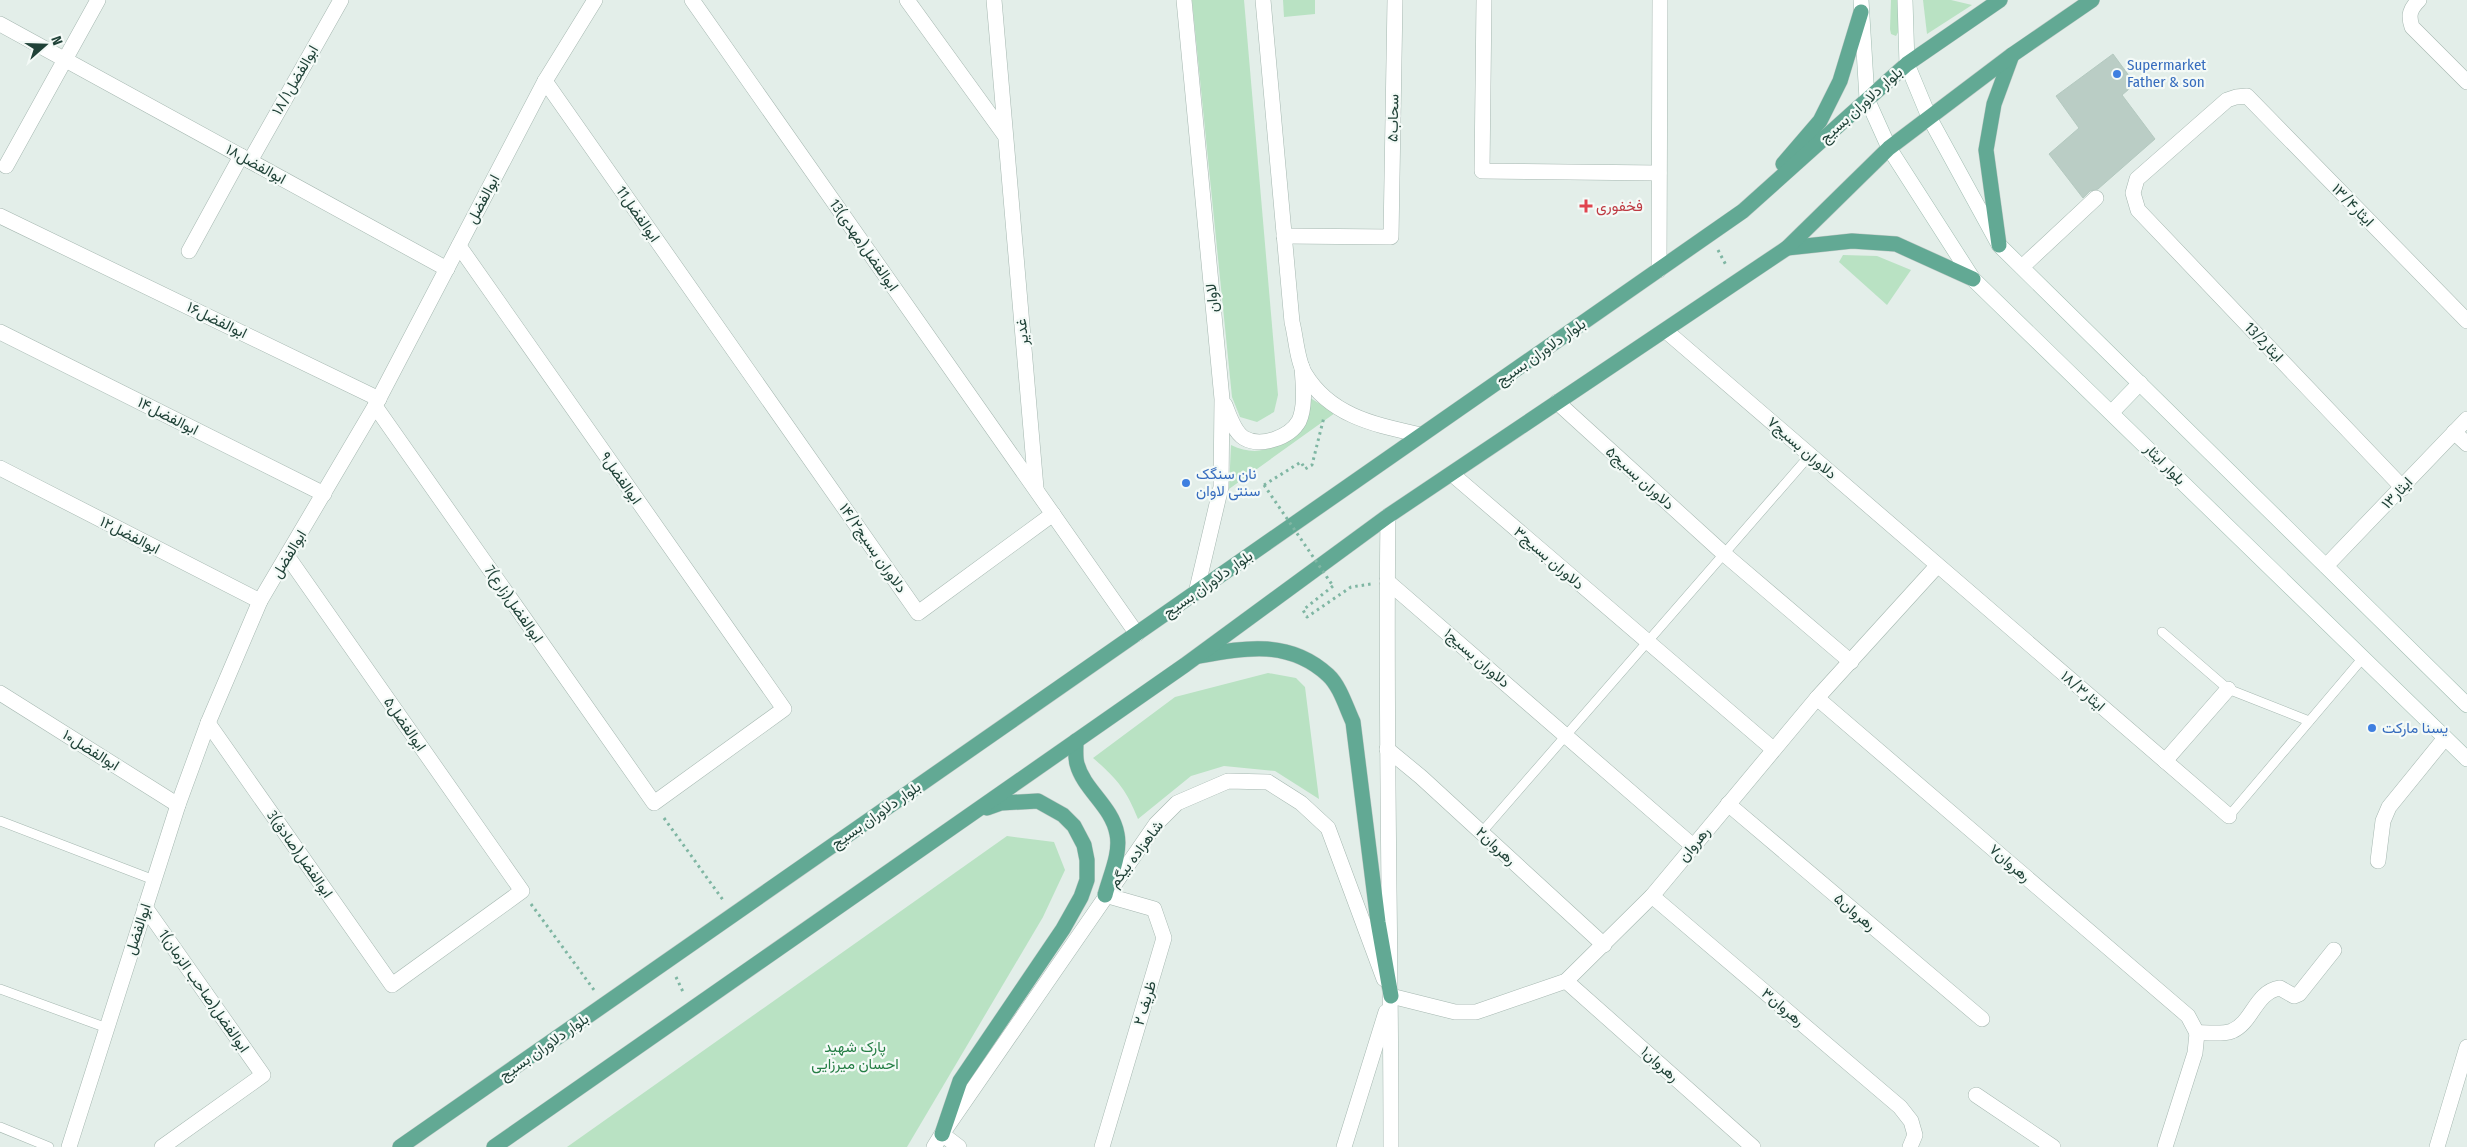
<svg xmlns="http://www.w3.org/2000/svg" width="2467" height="1147" font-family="'Fira Sans Condensed',Vazirmatn,sans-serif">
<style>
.green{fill:#b9e2c3}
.building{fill:#bacdc5;stroke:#b4c9c0}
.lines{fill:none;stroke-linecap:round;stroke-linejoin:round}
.service-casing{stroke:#a5b7b0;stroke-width:10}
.minor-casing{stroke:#a5b7b0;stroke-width:16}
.tertiary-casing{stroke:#a5b7b0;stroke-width:16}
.secondary-casing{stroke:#a0bcb1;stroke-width:16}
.primary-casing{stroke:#c1cac7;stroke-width:16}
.path{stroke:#7fb6a3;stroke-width:3;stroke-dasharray:2.5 4;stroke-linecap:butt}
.service{stroke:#fff;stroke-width:9}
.minor{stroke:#fff;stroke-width:15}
.tertiary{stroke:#fff;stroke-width:15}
.secondary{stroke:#fff;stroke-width:15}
.primary{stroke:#62a994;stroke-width:15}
.path-bridge{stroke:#7fb6a3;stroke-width:3;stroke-dasharray:2.5 4;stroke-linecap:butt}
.shop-dot{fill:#3f7fe0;stroke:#f4faf7;stroke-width:2}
.health-dot{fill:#e0444e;stroke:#f4faf7;stroke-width:2}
.labels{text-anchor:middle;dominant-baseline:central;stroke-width:4.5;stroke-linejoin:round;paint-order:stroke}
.shop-label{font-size:15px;fill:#366cbe;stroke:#f4faf7;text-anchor:start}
.street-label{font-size:15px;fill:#204238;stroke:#f4faf7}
.health-label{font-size:15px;fill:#be3a42;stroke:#f4faf7;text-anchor:start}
.park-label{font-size:15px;fill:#257e45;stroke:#f4faf7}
</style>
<rect width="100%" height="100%" fill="#e3eee9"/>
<g class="green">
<polygon points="1192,0 1244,0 1278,395 1274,412 1257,422 1240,417 1232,397"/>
<polygon points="1283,0 1315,0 1315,14 1284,17"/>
<polygon points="1891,0 1899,0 1900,29 1896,36 1891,34 1890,29"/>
<polygon points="1923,0 1951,0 1972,5 1927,34"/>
<polygon points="1843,255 1877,256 1911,270 1887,305 1839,262"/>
<path d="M1307,396L1335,413L1229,489L1231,445C1264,461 1287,442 1308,418Z"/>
<path d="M1268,673L1296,678L1305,687L1319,799L1275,771L1224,766L1191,776L1138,819C1126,789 1117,779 1093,758L1175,697Z"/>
<polygon points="1007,836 1054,842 1065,870 1043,917 907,1147 567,1147"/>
</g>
<polygon class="building" points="2113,54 2135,84 2122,95 2155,139 2098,189 2090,191 2083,198 2049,154 2079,128 2056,96"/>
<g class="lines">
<g class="service-casing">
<g id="service">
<polyline points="2162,632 2228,689 2309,721"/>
<polyline points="2229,816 2362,659"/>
<polyline points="0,821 154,880"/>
<polyline points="1482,832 1810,455"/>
<polyline points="0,989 107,1028"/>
<polyline points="0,1127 49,1147"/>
</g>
</g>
<g class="minor-casing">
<g id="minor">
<polyline points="692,0 1137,634"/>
<polyline points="907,0 1004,134"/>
<polyline points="994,0 1036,488"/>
<polyline points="1484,0 1482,171 1659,173"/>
<path d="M2419,0C2410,9 2408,15 2412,27L2467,82"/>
<polyline points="0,24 447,269"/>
<polyline points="545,81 918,613 1053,514"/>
<polyline points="250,161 341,0"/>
<polyline points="6,166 98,0"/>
<polyline points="0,216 379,399"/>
<polyline points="1284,236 1391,237 1395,0"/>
<polyline points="189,251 241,156"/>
<polyline points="2022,267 2096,198"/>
<polyline points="1659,270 1660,0"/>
<polyline points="1666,331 2229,816"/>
<polyline points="0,332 324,494"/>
<polyline points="1557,402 1723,553 1851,662"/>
<polyline points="375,406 654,803 784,709 459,246"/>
<polyline points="2454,432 2467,444"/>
<polyline points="0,468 260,601"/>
<polyline points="1452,474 1773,749"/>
<polyline points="2403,488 2138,210 2133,193 2137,179 2227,100 2236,97 2247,96 2467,321"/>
<path d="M1388,516C1385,727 1391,937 1391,1147"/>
<polyline points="2326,566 2467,419"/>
<polyline points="1387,581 1693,846"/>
<polyline points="0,693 178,805"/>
<polyline points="1817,698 2188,1016 2197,1033"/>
<polyline points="208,723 392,985 522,891 288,557"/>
<polyline points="1387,749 1421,777 1604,945"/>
<polyline points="2165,761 2228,689"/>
<polyline points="1728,804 1982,1019"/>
<polyline points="2378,861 2383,821 2389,807 2445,738"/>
<polyline points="1652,896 1900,1107 1911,1121 1915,1135 1910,1147"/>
<polyline points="145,907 263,1075 162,1147"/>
<polyline points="1566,981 1753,1147"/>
<polyline points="1391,996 1455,1012 1476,1012 1566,981 1652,896 1817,698 1937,566"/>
<path d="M2197,1033C2207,1032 2222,1035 2232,1031C2253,1022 2255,992 2280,988L2294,996L2299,994L2334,950"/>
<polyline points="1976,1095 2053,1147"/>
<polyline points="959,1147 942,1134 1156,824 1177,803 1228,781 1268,782 1301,803 1328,828 1384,979"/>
<polyline points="1102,1147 1164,938 1154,909 1105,895"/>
<polyline points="1344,1147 1386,1012"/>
<polyline points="2165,1147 2195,1053 2197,1033"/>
<polyline points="2437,1147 2467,1047"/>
</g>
</g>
<g class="tertiary-casing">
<g id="tertiary">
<polyline points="1184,0 1222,399 1221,487 1196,593"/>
<path d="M1263,0L1292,322C1296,337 1297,361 1305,374C1331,417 1377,425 1421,435"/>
<path d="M1225,405C1229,415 1234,432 1244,438C1261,448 1290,437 1299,421C1306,406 1303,383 1302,367"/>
<polyline points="69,1147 178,805 208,723 260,601 375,406 545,81 595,0"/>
<polyline points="934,1147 942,1134"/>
</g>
</g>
<g class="secondary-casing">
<g id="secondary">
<polyline points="1861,0 1867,99 1889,148 1973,279 2467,759"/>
<polyline points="1905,0 1907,64 1929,117 1999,245 2467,705"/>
<polyline points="2112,412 2140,383"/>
</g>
</g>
<g class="primary-casing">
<g id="primary">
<polyline points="1783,164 1820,121 1840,81 1861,12"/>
<polyline points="1999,245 1986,150 1994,104 2012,55"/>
<polyline points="1787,248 1852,241 1896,244 1973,279"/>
<path d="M1200,656C1246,647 1290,640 1328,675C1340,686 1346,707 1353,722L1378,922L1391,996"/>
<path d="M1076,741C1076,748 1075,757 1077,764C1084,790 1112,806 1117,834C1121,853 1110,876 1105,895"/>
<polyline points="942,1134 960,1081 1063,929 1081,897 1087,880 1087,860 1084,845 1074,826 1063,815 1038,801 1001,803 987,808"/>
<polyline points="400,1147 1743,211 1907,64 2000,0"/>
<polyline points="494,1147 1185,665 1388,516 1787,248 1889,148 2012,55 2092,0"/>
</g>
</g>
<g class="path">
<polyline points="1718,250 1727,267"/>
<polyline points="1264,485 1301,462 1305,469 1312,465 1324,417"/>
<polyline points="1333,586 1303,610 1307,617 1351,587 1371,584"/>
<polyline points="664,818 723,900"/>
<polyline points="531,904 594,990"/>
<polyline points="676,977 684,994"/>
</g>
<use href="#service" class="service"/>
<use href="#minor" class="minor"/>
<use href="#tertiary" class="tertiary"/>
<use href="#secondary" class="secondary"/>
<use href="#primary" class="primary"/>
<polyline class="path-bridge" points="1264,485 1333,586"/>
</g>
<g class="shop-dot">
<circle cx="2117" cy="74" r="5"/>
<circle cx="1186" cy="483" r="5"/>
<circle cx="2372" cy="728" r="5"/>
</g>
<path class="health-dot" d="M1583.5 198.5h5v5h5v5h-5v5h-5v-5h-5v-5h5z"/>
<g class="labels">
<g class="shop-label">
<text x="2127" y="65">Supermarket<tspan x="2127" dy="17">Father &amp; son</tspan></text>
<text x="1196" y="474">نان سنگک<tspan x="1196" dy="17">سنتی لاوان</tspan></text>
<text x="2382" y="728">یسنا مارکت</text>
</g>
<g class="street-label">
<text transform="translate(295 80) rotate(-60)">ابوالفضل۱۸/۱</text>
<text transform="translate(1861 105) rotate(-42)">بلوار دلاوران بسیج</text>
<text transform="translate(1393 118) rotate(-89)">۵سحاب</text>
<text transform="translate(256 164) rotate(29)">ابوالفضل۱۸</text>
<text transform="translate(483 199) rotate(-62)">ابوالفضل</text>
<text transform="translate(2353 205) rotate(46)">ایثار۱۳/۴</text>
<text transform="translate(638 214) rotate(55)">11ابوالفضل</text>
<text transform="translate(864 245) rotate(55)">13ابوالفضل(مهدی)</text>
<text transform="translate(1212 298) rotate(-95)">لاوان</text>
<text transform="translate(217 320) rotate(26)">ابوالفضل۱۶</text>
<text transform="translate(1022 332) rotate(-95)">غدیر</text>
<text transform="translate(2264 342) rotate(46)">ایثار13/2</text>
<text transform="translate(1541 352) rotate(-35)">بلوار دلاوران بسیج</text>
<text transform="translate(168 416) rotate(27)">ابوالفضل۱۴</text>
<text transform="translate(1802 448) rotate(41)">دلاوران بسیج۷</text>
<text transform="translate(2165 464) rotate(45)">بلوار ایثار</text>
<text transform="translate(621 478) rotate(55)">ابوالفضل۹</text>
<text transform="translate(1640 478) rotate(42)">دلاوران بسیج۵</text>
<text transform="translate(2397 493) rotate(-46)">ایثار۱۳</text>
<text transform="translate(130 535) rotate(27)">ابوالفضل۱۲</text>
<text transform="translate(873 548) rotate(55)">۱۴/۲دلاوران بسیج</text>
<text transform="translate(289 554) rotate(-59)">ابوالفضل</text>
<text transform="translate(1549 558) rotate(41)">دلاوران بسیج۳</text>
<text transform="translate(1208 584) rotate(-35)">بلوار دلاوران بسیج</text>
<text transform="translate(514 604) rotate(55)">7ابوالفضل(زارع)</text>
<text transform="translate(1477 658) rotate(41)">دلاوران بسیج۱</text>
<text transform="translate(2083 691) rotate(41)">ایثار۱۸/۳</text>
<text transform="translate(405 724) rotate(55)">ابوالفضل۵</text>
<text transform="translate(91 750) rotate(32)">ابوالفضل۱۰</text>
<text transform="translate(876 815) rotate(-35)">بلوار دلاوران بسیج</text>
<text transform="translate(1694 844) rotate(-50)">رهروان</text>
<text transform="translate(1496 846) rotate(43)">رهروان۲</text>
<text transform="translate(300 854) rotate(55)">3ابوالفضل(صادق)</text>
<text transform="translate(1136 854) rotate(-53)">شاهزاده بیگم</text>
<text transform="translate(2010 863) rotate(41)">رهروان۷</text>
<text transform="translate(1855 912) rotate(40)">رهروان۵</text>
<text transform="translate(138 929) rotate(-72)">ابوالفضل</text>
<text transform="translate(204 991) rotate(55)">1ابوالفضل(صاحب الزمان)</text>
<text transform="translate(1145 1003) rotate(-73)">ظریف ۲</text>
<text transform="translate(1783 1007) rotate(40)">رهروان۳</text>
<text transform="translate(544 1047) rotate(-35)">بلوار دلاوران بسیج</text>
<text transform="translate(1660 1064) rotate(42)">رهروان۱</text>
</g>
<g class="health-label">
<text x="1596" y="206">فخفوری</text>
</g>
<g class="park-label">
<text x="855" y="1047">پارک شهید<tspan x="855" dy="17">احسان میرزایی</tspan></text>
</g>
</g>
<g transform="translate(45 45) rotate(70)" stroke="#f4faf7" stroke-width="4" paint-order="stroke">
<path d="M0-4L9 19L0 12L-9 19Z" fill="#204238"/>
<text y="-8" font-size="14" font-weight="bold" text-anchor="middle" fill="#204238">N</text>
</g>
</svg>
